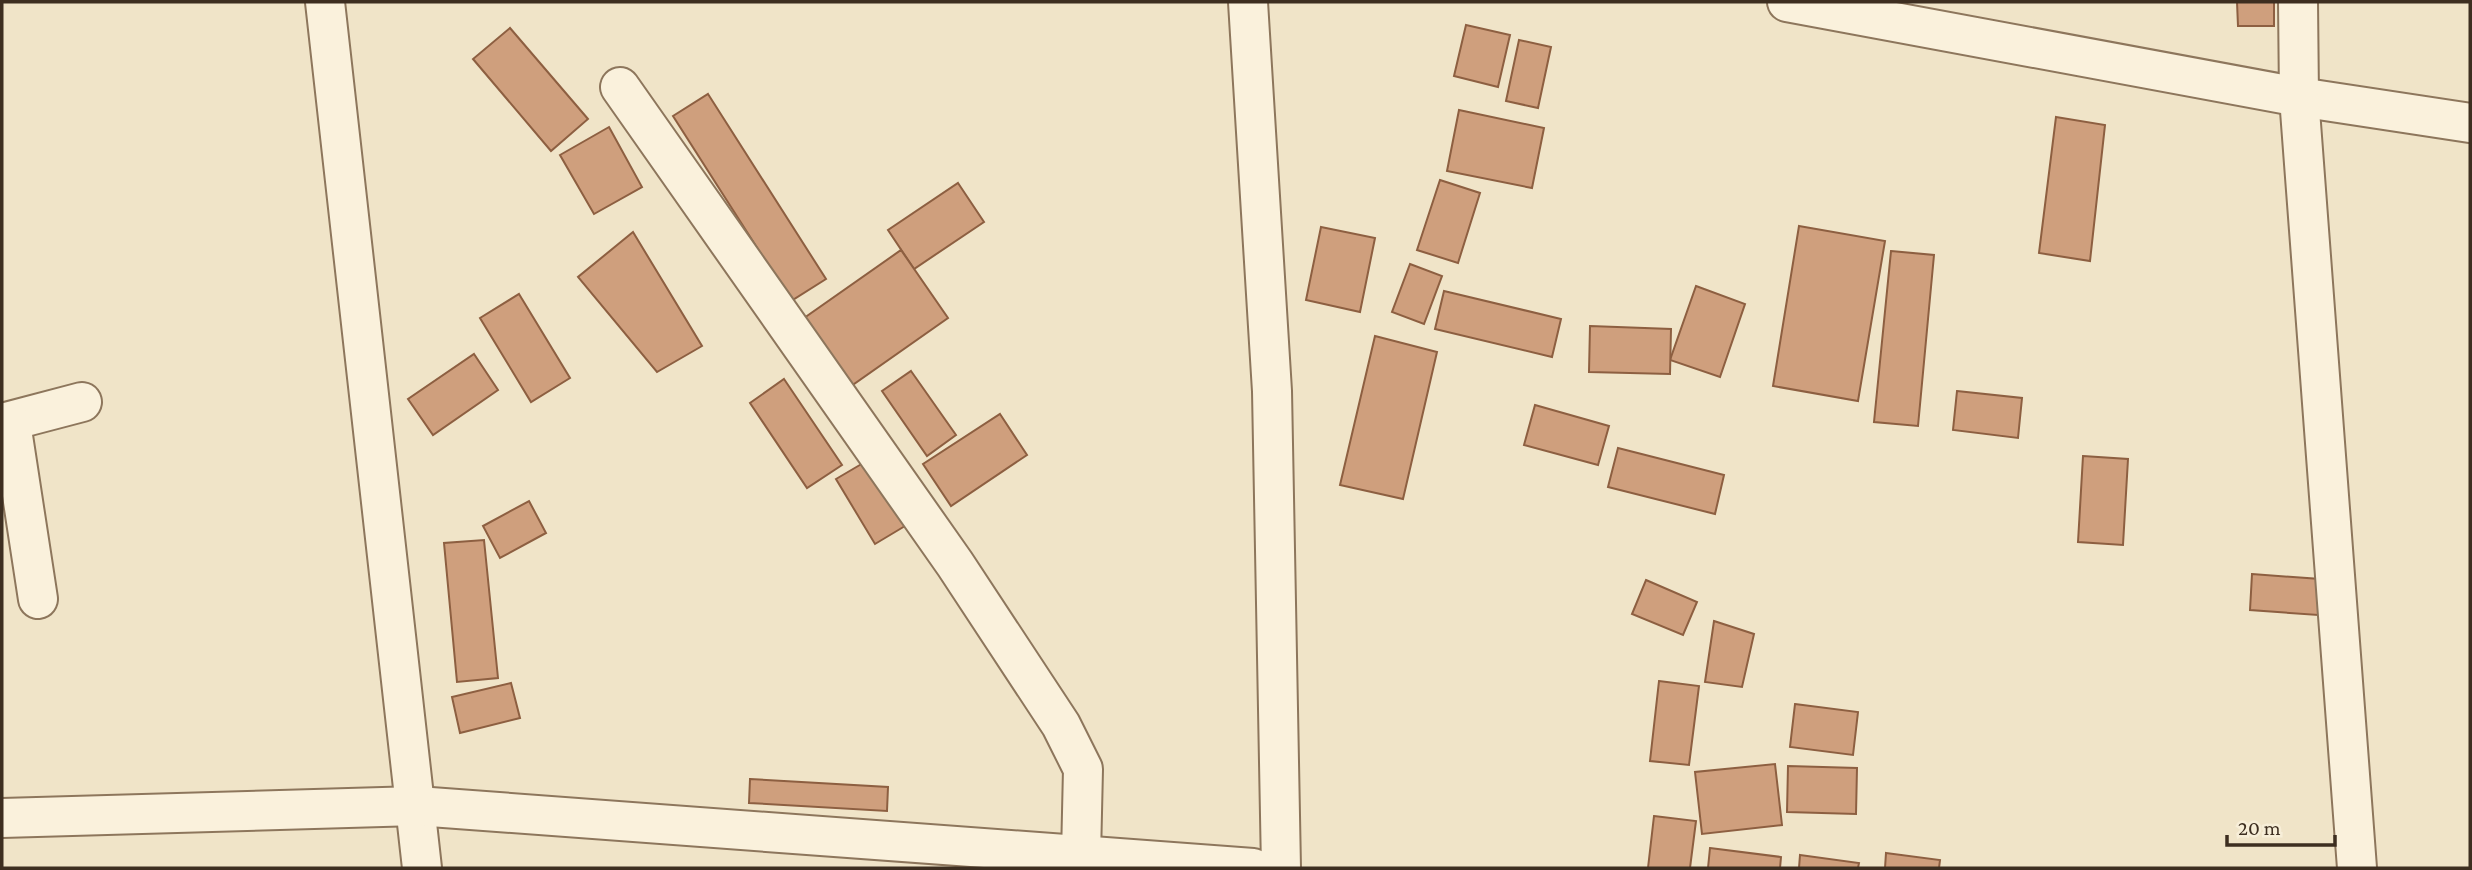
<svg xmlns="http://www.w3.org/2000/svg" width="2472" height="870" font-family="'Crimson Pro',serif">
<style>
.building{fill:#cf9f7d;stroke:#8d5f41;stroke-width:2}
.lines{fill:none;stroke-linecap:round;stroke-linejoin:round}
.street-casing{stroke:#8d765c;stroke-width:42}
.street{stroke:#faf1dc;stroke-width:38}
</style>
<rect width="100%" height="100%" fill="#f0e4c8"/>
<g class="building">
<polygon points="2237,2 2274,2 2274,26 2238,26"/>
<polygon points="1466,25 1510,35 1498,87 1454,76"/>
<polygon points="510,28 588,119 551,151 473,59"/>
<polygon points="1519,40 1551,47 1538,108 1506,101"/>
<polygon points="708,94 826,279 791,301 673,116"/>
<polygon points="1459,110 1544,128 1532,188 1447,171"/>
<polygon points="2056,117 2105,125 2090,261 2039,253"/>
<polygon points="609,127 642,187 594,214 560,155"/>
<polygon points="1440,180 1480,193 1458,263 1417,250"/>
<polygon points="958,183 984,222 914,269 888,230"/>
<polygon points="1799,226 1885,241 1858,401 1773,386"/>
<polygon points="1321,227 1375,238 1360,312 1306,300"/>
<polygon points="633,232 702,346 657,372 578,277"/>
<polygon points="901,250 948,318 844,391 797,323"/>
<polygon points="1891,251 1934,255 1918,426 1874,422"/>
<polygon points="1410,264 1442,276 1424,324 1392,312"/>
<polygon points="1696,286 1745,304 1720,377 1670,360"/>
<polygon points="1444,291 1561,319 1552,357 1435,329"/>
<polygon points="519,294 570,378 531,402 480,318"/>
<polygon points="1590,326 1671,329 1670,374 1589,372"/>
<polygon points="1375,336 1437,352 1403,499 1340,485"/>
<polygon points="474,354 498,390 433,435 408,399"/>
<polygon points="911,371 956,435 927,456 882,391"/>
<polygon points="784,379 842,465 807,488 750,403"/>
<polygon points="1957,391 2022,398 2018,438 1953,430"/>
<polygon points="1535,405 1609,426 1598,465 1524,445"/>
<polygon points="1000,414 1027,455 951,506 923,464"/>
<polygon points="1618,448 1724,475 1715,514 1608,487"/>
<polygon points="2083,456 2128,459 2123,545 2078,542"/>
<polygon points="870,459 910,523 875,544 836,479"/>
<polygon points="529,501 546,533 500,558 483,526"/>
<polygon points="484,540 498,678 457,682 444,543"/>
<polygon points="2252,574 2320,579 2318,615 2250,610"/>
<polygon points="1646,580 1697,602 1683,635 1632,614"/>
<polygon points="1714,621 1754,634 1742,687 1705,682"/>
<polygon points="1659,681 1699,686 1689,765 1650,761"/>
<polygon points="511,683 520,718 460,733 452,697"/>
<polygon points="1795,704 1858,712 1853,755 1790,747"/>
<polygon points="1775,764 1782,825 1702,834 1695,772"/>
<polygon points="1788,766 1857,768 1856,814 1787,812"/>
<polygon points="750,779 888,787 887,811 749,803"/>
<polygon points="1654,816 1696,821 1690,868 1648,868"/>
<polygon points="1710,848 1781,857 1780,868 1708,868"/>
<polygon points="1886,853 1940,860 1939,868 1885,868"/>
<polygon points="1800,855 1859,863 1858,868 1799,868"/>
</g>
<g class="lines">
<g class="street-casing">
<g id="street">
<polyline points="325,2 422,868"/>
<polyline points="1248,2 1272,391 1281,868"/>
<polyline points="1787,2 2299,97 2470,123"/>
<polyline points="2298,2 2299,97 2357,868"/>
<polyline points="620,87 955,564 1061,725 1083,769 1081,856"/>
<polyline points="2,423 82,402"/>
<polyline points="11,423 38,599"/>
<polyline points="2,818 417,806 1253,868"/>
</g>
</g>
<use href="#street" class="street"/>
</g>
<rect width="2472" height="870" fill="none" stroke="#3d2e20" stroke-width="7"/>
<path d="M2227 835v10h108v-10" fill="none" stroke="#3d2e20" stroke-width="3.5"/>
<text x="2238" y="835" font-size="21" fill="#3d2e20" stroke="#f7eed8" stroke-width="5" paint-order="stroke">20 m</text>
</svg>
